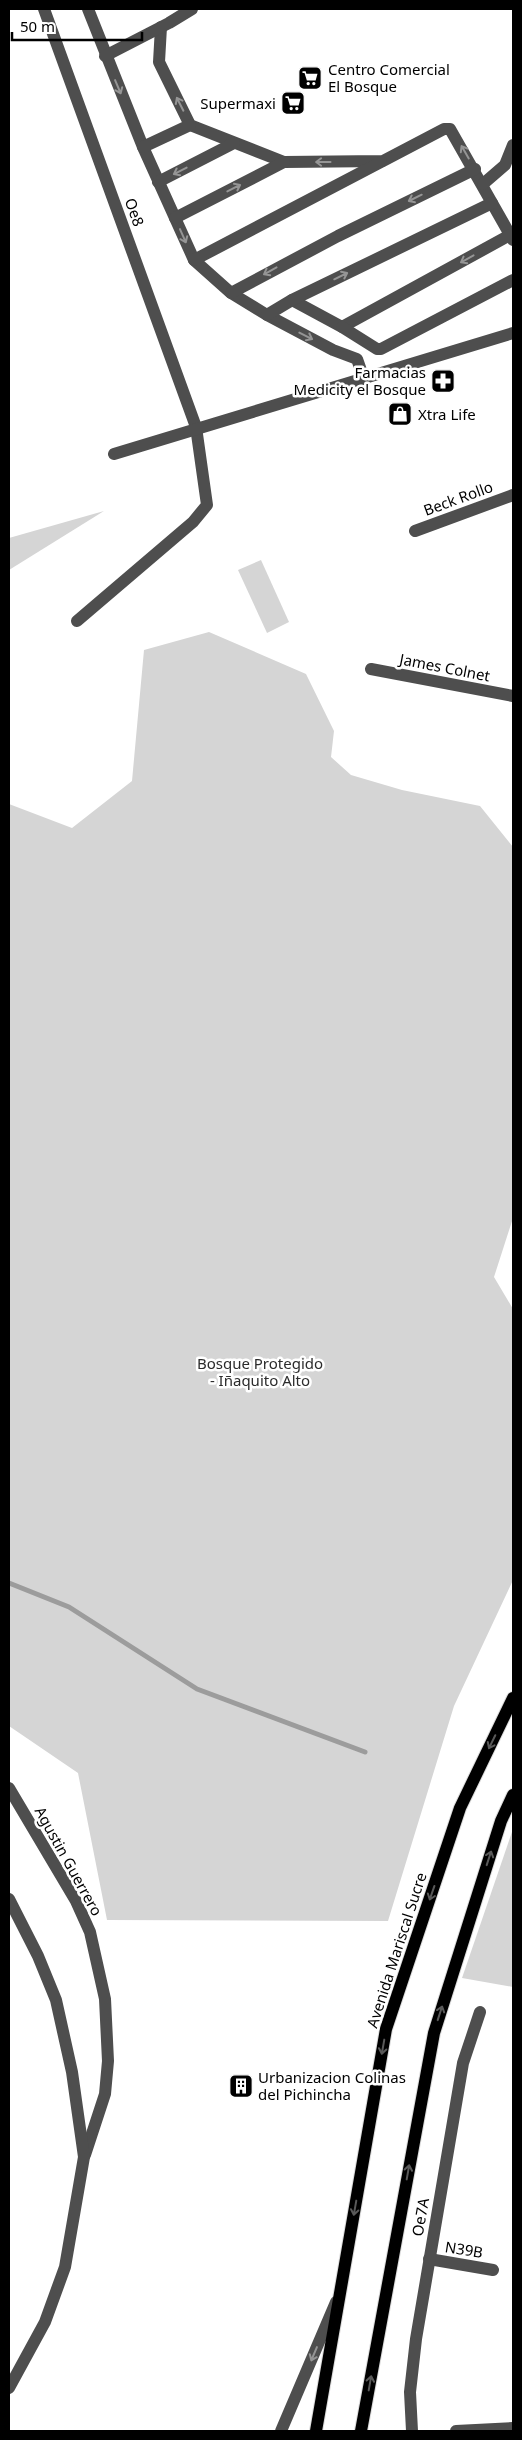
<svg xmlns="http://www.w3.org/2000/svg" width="522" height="2440" font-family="'Noto Sans',sans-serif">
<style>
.green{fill:#d5d5d5}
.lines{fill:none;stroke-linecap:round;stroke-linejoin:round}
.stream{stroke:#9c9c9c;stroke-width:5}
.major-casing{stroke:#dbdbdb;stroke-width:14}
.minor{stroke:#4e4e4e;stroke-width:12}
.major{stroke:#000;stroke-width:12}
.oneway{stroke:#959595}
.oneway2{stroke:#595959}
.labels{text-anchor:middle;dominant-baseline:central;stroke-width:5;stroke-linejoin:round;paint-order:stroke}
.poi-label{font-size:15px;fill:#000;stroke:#fff;text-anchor:start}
.street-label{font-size:15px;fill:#000;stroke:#fff}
.park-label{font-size:15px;fill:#2c2c2c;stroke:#fff}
</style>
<rect width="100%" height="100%" fill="#fff"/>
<g class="green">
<polygon points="104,511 9,570 9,538"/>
<polygon points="261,560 289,622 267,633 238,570"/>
<polygon points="209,632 306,674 334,731 331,757 351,775 402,790 480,806 513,847 513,1218 494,1277 513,1309 513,1580 454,1706 388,1921 107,1920 78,1773 9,1726 9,804 72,828 132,781 144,650"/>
<polygon points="513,1829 513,1987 462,1978"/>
</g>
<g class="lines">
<polyline class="stream" points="9,1583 69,1607 197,1689 365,1752"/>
<g class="major-casing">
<g id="major">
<polyline points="316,2431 386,2029 460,1808 513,1698"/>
<polyline points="361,2431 434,2033 501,1821 513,1795"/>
</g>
</g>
<g class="minor">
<polyline points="44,9 196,427 207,505 193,522 77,621"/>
<polyline points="88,9 143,147 194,260 231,293 267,315 333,350 357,359 364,379"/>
<polyline points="161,27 159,62 190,125 284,162 383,161 444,129 450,129 513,240"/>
<polyline points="105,56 169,23 192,9"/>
<polyline points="143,147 190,125"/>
<polyline points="158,182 234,143"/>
<polyline points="483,184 505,165 513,145"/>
<polyline points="175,218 284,162"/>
<polyline points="194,260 381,162"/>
<polyline points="231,293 338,236 475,169"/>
<polyline points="292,300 342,327 510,235"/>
<polyline points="267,315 292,300 492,203"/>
<polyline points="342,327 377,349 381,349 513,280"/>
<polyline points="114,454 513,333"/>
<polyline points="415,531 513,495"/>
<polyline points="371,669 513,696"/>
<polyline points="9,1788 76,1901 90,1932 105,1999 108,2061 105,2094 85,2155"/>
<polyline points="9,1899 38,1956 56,2000 72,2072 84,2157 65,2267 45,2322 9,2388"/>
<polyline points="429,2259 493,2270"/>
<polyline points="281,2431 336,2302"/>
<polyline points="412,2431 410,2392 416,2339 463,2063 480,2012"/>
<polyline points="456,2431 513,2428"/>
</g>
<use href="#major" class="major"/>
</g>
<defs><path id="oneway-shaft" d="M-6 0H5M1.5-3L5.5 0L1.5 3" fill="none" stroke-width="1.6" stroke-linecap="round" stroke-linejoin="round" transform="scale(1.25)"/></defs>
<g class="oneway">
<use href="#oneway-shaft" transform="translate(118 87) rotate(67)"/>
<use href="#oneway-shaft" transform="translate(180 104) rotate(-117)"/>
<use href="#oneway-shaft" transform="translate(465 152) rotate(-120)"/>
<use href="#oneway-shaft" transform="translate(323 162) rotate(180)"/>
<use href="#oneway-shaft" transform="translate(180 171) rotate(153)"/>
<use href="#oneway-shaft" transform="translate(234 188) rotate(-27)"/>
<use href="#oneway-shaft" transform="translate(415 198) rotate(154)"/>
<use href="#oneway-shaft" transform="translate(183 236) rotate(66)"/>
<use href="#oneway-shaft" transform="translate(467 259) rotate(151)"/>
<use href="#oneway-shaft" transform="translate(270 271) rotate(151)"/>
<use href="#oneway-shaft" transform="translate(341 276) rotate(-26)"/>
<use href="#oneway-shaft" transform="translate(306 336) rotate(27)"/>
<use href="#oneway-shaft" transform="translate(314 2354) rotate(113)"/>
</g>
<g class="oneway2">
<use href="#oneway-shaft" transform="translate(492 1742) rotate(116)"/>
<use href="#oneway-shaft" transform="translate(489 1858) rotate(-72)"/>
<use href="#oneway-shaft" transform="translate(432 1893) rotate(109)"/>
<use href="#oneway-shaft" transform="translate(440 2013) rotate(-72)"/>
<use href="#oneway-shaft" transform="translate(383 2047) rotate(100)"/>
<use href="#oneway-shaft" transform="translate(408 2172) rotate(-80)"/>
<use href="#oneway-shaft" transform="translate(355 2208) rotate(100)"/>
<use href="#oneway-shaft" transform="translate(370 2383) rotate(-80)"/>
</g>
<defs>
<g id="supermarket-square" transform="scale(1.25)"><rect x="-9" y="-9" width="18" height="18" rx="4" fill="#000" stroke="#fff"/><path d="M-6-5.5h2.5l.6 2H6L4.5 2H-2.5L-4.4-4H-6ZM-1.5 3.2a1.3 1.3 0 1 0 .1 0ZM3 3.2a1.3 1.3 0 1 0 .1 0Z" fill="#fff"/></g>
<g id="pharmacy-square" transform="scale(1.25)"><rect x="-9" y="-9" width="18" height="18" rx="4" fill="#000" stroke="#fff"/><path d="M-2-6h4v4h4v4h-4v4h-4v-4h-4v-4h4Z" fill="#fff"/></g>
<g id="shop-square" transform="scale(1.25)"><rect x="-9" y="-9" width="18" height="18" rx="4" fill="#000" stroke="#fff"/><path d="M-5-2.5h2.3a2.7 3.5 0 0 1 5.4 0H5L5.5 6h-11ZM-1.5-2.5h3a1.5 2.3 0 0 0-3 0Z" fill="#fff"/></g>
<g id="building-square" transform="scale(1.25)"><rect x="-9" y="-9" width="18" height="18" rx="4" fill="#000" stroke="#fff"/><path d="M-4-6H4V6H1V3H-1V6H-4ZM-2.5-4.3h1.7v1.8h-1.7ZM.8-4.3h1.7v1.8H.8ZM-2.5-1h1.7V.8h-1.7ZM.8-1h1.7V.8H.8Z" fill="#fff"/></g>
</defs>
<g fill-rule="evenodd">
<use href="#supermarket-square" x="310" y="78"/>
<use href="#supermarket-square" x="293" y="103"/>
<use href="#pharmacy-square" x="443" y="381"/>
<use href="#shop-square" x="400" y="414"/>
<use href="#building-square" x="241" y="2086"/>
</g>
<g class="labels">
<g class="poi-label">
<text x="328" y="69">Centro Comercial<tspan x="328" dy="17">El Bosque</tspan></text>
<text x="276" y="103" text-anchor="end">Supermaxi</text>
<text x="426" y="372" text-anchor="end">Farmacias<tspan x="426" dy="17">Medicity el Bosque</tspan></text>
<text x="418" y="414">Xtra Life</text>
<text x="258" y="2077">Urbanizacion Colinas<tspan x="258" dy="17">del Pichincha</tspan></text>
</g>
<g class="street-label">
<text transform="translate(135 212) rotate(70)">Oe8</text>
<text transform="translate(458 498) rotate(-20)">Beck Rollo</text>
<text transform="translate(445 667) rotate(11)">James Colnet</text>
<text transform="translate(69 1861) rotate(61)">Agustin Guerrero</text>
<text transform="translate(396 1950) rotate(-72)">Avenida Mariscal Sucre</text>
<text transform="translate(420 2217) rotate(-80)">Oe7A</text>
<text transform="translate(464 2249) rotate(9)">N39B</text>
</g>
<g class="park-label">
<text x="260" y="1363">Bosque Protegido<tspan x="260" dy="17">- Iñaquito Alto</tspan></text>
</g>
</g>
<rect width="522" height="2440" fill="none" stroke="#000000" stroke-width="20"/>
<path d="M12 32v8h130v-8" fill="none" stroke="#000000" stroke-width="2.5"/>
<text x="20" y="32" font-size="15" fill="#000000" stroke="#ffffff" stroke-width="4" paint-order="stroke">50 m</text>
</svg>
